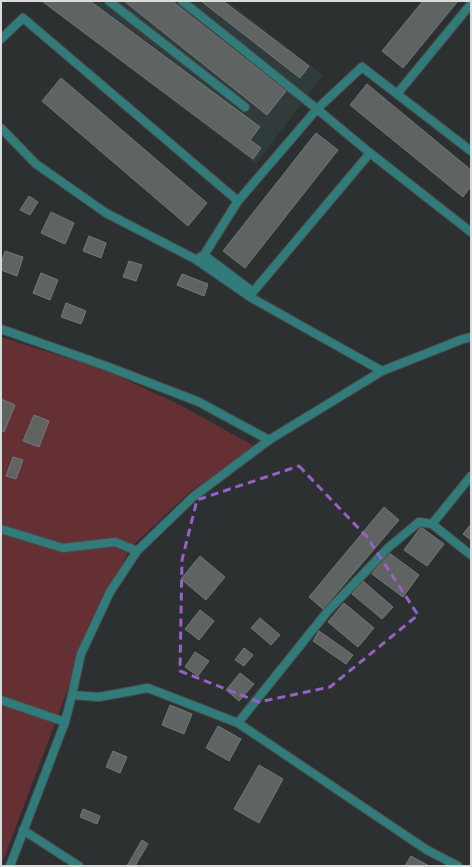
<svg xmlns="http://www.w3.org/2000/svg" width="472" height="867" font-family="'Noto Sans',sans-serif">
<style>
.built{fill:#303c3b}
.green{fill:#653033}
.building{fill:#5f6463;stroke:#737878}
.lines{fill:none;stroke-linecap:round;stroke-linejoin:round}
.lane-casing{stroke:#484c4b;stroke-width:10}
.street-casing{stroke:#484c4b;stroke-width:10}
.lane{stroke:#317c7a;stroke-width:8}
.street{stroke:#317c7a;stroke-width:8}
.marked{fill:none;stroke:#9761c7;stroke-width:3;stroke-dasharray:8 5;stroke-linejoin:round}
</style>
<rect width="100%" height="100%" fill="#2c3030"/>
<polygon class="built" points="40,1 227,1 323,75 256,164"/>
<polygon class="green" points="1,337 103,369 180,405 256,447 190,492 130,548 93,623 1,866"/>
<g class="building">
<polygon points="42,1 90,1 260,127 250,140 261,148 253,159"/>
<polygon points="124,1 172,1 286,91 267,115"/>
<polygon points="201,1 223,1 309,66 300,78"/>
<polygon points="423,1 458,1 403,68 382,51"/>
<polygon points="61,78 207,203 188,226 42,101"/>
<polygon points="367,84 471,170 471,186 463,197 350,105"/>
<polygon points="316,133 338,150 245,268 223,251"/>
<polygon points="29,196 38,202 30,215 20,210"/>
<polygon points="51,212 74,223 65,244 41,233"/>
<polygon points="89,236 106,243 101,258 83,251"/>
<polygon points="5,251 23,257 17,276 1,270 1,264"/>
<polygon points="129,261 142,265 136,281 123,277"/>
<polygon points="41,273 58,280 50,300 33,293"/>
<polygon points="182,274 208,284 204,296 177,285"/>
<polygon points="66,303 86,311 81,324 61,317"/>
<polygon points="1,399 15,405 4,432 1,430"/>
<polygon points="34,415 49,421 39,447 23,441"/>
<polygon points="13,457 23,460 16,479 6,476"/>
<polygon points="384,507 399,520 323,609 309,597"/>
<polygon points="471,524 471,540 463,534"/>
<polygon points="421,527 444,544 427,566 404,550"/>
<polygon points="388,552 419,575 403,597 372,574"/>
<polygon points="200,556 225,577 206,600 181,579"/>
<polygon points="363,581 393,607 382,619 352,594"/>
<polygon points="344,603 374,628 358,647 328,622"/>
<polygon points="200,610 214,621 199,640 185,629"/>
<polygon points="260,618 280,635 271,645 251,628"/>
<polygon points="319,631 353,655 346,664 313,641"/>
<polygon points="244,648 253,655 244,666 235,660"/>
<polygon points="195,652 209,661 198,676 185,667"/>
<polygon points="240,673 254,684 239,701 226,690"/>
<polygon points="170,705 192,714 184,734 162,725"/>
<polygon points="218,726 241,739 229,761 206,748"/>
<polygon points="113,751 127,757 120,773 106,767"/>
<polygon points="259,765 283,779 259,823 234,809"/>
<polygon points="83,809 100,816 97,824 80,817"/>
<polygon points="142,840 148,844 135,866 127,866"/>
<polygon points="411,856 429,866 405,866"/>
</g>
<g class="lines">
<g class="lane-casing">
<g id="lane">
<polyline points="109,1 245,107"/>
<polyline points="182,1 317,109 362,67 471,151"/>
<polyline points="397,94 471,4"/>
<polyline points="1,128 36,164 106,213 195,259 250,297 382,371"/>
<polyline points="204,255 253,292 370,153"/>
<polyline points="200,257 204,255 238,201"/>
<polyline points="238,723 327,612 389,547 419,522 432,524 471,555"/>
</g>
</g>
<g class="street-casing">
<g id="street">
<polyline points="1,39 23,18 238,201 317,109 370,153 471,232"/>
<polyline points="1,329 106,366 199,402 269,440"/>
<polyline points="432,524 471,476"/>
<polyline points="1,529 63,548 115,542 137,551"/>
<polyline points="72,695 99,697 148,688 238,723 427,850 458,866"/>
<polyline points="1,700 65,722"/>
<polyline points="23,830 79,866"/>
<polyline points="10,866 65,722 72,695 81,654 110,592 137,551 193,497 269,440 382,371 463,339 471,337"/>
</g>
</g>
<use href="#lane" class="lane"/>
<use href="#street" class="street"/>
</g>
<path class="marked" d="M299,466L367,537L418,615L330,687L259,702L180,671L182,560L197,500Z"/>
<rect width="472" height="867" fill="none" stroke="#d9dcdb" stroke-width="4"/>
</svg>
